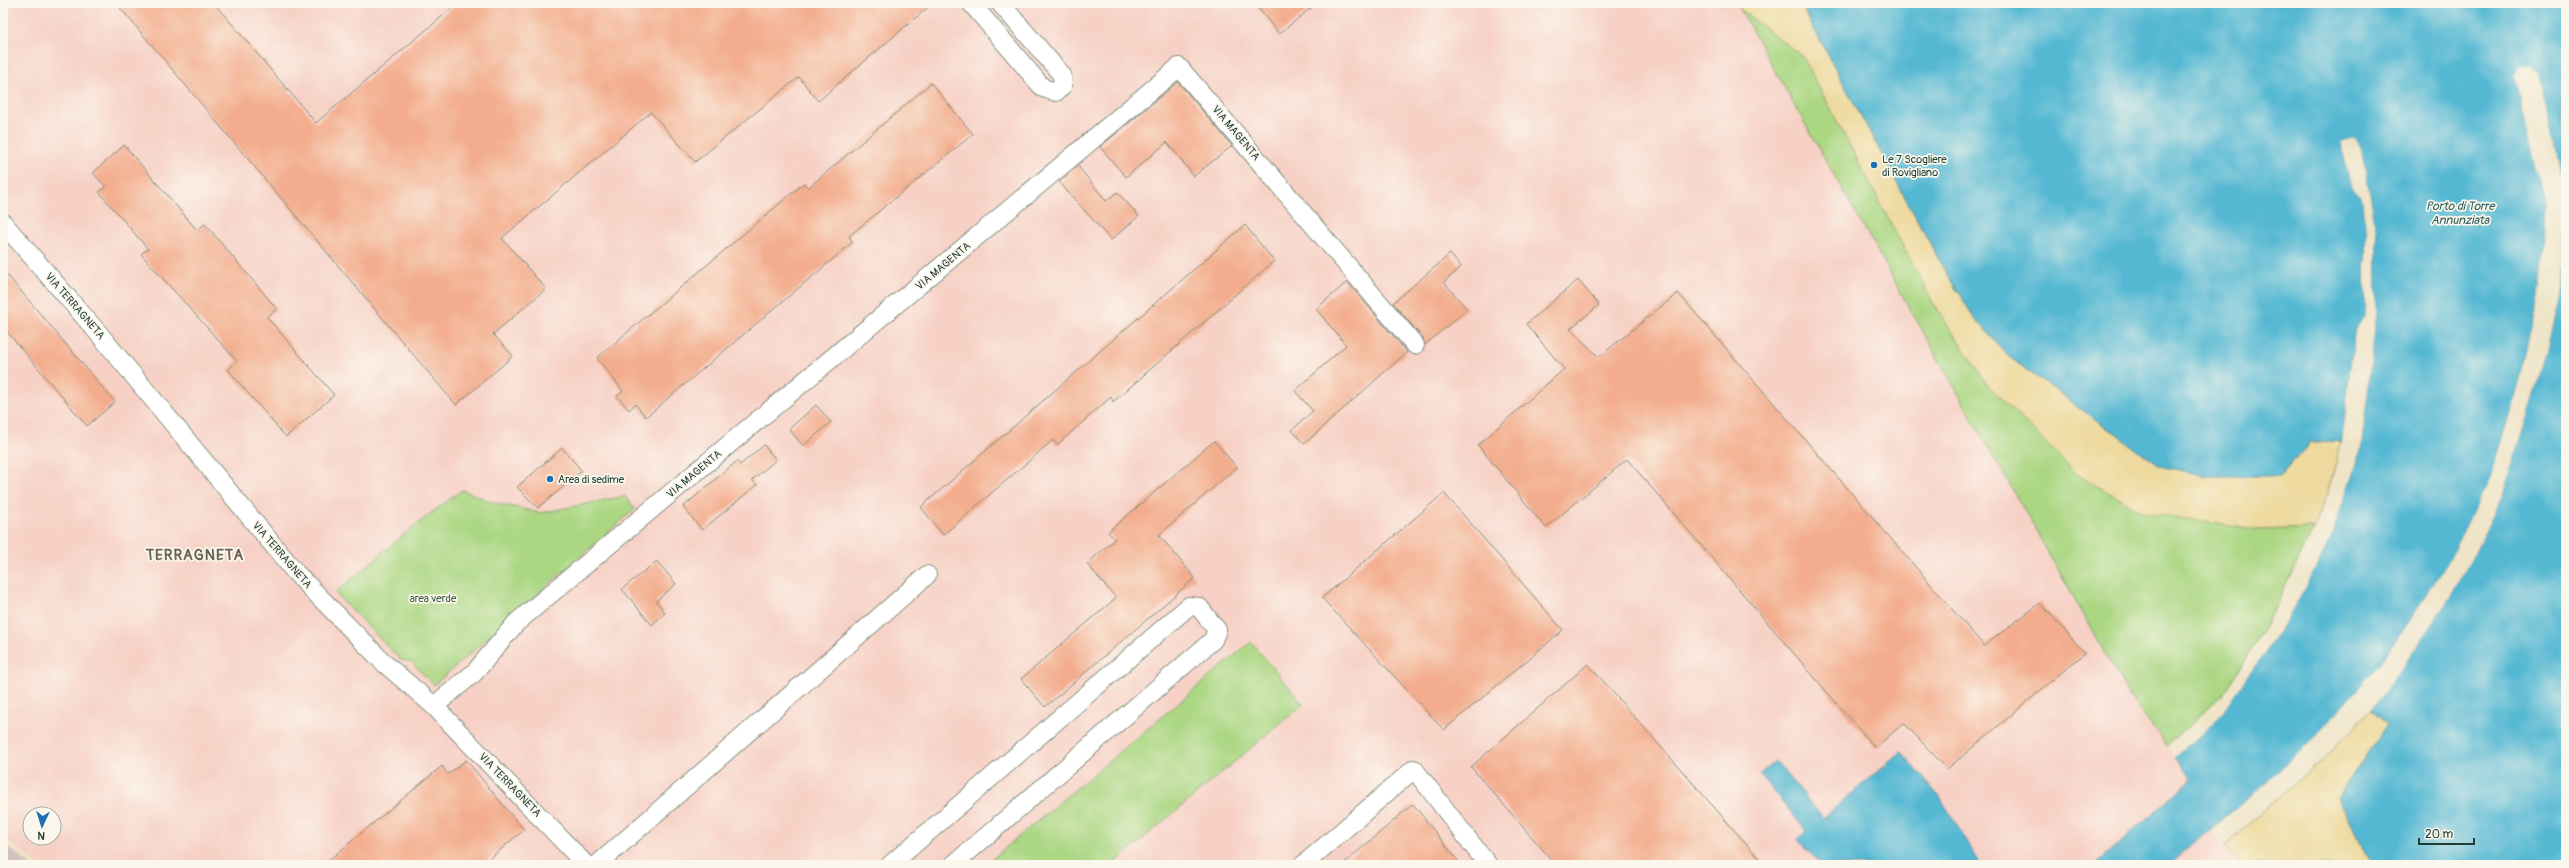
<svg xmlns="http://www.w3.org/2000/svg" width="2569" height="868" font-family="Pangolin,sans-serif">
<style>
.built{fill:#f7d1c6;fill-rule:evenodd}
.industrial{fill:#d2bfbf}
.green{fill:#abd783;stroke:#658a5c}
.sand{fill:#eeda9e;stroke:#868c69}
.water{fill:#55b8d3;stroke:#3a7a84}
.pier{fill:#efe4c7}
.building{fill:#f3ad8e}
.lines{fill:none;stroke-linecap:round;stroke-linejoin:round}
.minor-casing{stroke:#87907e;stroke-width:20}
.minor{stroke:#fff;stroke-width:18}
.poi-dot{fill:#1f6fb2;stroke:#fbf7ec;stroke-width:1.5}
.labels{text-anchor:middle;dominant-baseline:central;stroke-width:3.5;stroke-linejoin:round;paint-order:stroke}
.street-label{font-size:11px;fill:#1f3d34;stroke:#fbf7ec}
.poi-label{font-size:11px;fill:#1f3d34;stroke:#fbf7ec;text-anchor:start}
.park-label{font-size:11px;fill:#3b5c44;stroke:#fbf7ec}
.water-label{font-size:12px;font-style:italic;fill:#2c5c5c;stroke:#fbf7ec}
.district-label{font-size:15px;font-weight:bold;letter-spacing:1px;fill:#696454;stroke:#fbf7ec}
</style>
<rect width="100%" height="100%" fill="#fbf7ec"/>
<filter id="ink" filterUnits="userSpaceOnUse"><feTurbulence type="fractalNoise" baseFrequency=".025" numOctaves="2"/><feDisplacementMap in="SourceGraphic" scale="8" xChannelSelector="R" yChannelSelector="G"/><feConvolveMatrix kernelMatrix="1 2 1 2 8 2 1 2 1" color-interpolation-filters="sRGB"/></filter>
<filter id="wash" filterUnits="userSpaceOnUse"><feTurbulence type="fractalNoise" baseFrequency=".012" numOctaves="4" result="noise"/><feDisplacementMap in="SourceGraphic" scale="16" xChannelSelector="R" yChannelSelector="G"/><feGaussianBlur stdDeviation="0.9" result="paint"/><feColorMatrix in="noise" values="0 0 0 0 0 0 0 0 0 0 0 0 0 0 0 0 0 1.4 0 .05"/><feComposite in="paint" operator="in"/></filter>
<g filter="url(#wash)">
<rect width="100%" height="100%" fill="#efe4c7"/>
<g class="built">
<path d="M3,3H1737L2133,702L2193,779L2094,865H1981L1941,799L1901,752L1823,818L1775,761L1760,774L1806,831L1798,839L1821,865H39L3,837ZM30,814H54V838H30Z"/>
<polygon points="2210,831 2244,865 2168,865"/>
</g>
<polygon class="industrial" points="3,844 31,865 3,865"/>
<g class="green">
<polygon points="1740,9 1803,56 1933,303 2255,530 2314,528 2266,625 2226,691 2167,746 2133,702"/>
<polygon points="462,490 495,503 541,513 625,496 635,509 434,685 411,662 401,660 335,593 413,527"/>
<polygon points="1251,642 1303,704 1112,865 985,865"/>
</g>
<g class="sand">
<polygon points="1737,3 1800,3 1946,273 1975,319 2009,357 2160,466 2279,476 2310,442 2342,441 2328,491 2314,528 2255,530 2143,512 2076,474 1987,384 1933,303 1803,57 1740,9"/>
<polygon points="2371,710 2387,724 2337,798 2373,865 2244,865 2224,845 2324,759"/>
</g>
<g class="water">
<polygon points="1800,3 2566,3 2566,865 2373,865 2337,798 2387,724 2371,710 2422,639 2465,572 2502,496 2533,401 2559,298 2566,209 2555,137 2540,72 2530,65 2521,67 2515,77 2546,209 2545,253 2540,293 2515,397 2490,478 2447,564 2380,664 2319,733 2266,783 2168,865 2094,865 2192,779 2175,756 2217,720 2287,620 2330,540 2361,448 2376,315 2376,230 2361,148 2355,138 2341,142 2351,186 2362,198 2366,229 2366,316 2355,330 2342,441 2310,442 2279,476 2207,476 2160,466 2009,357 1975,319 1946,273"/>
<polygon points="1901,751 1941,799 1981,865 1821,865 1798,839 1806,831 1760,774 1775,761 1823,818"/>
</g>
<g class="pier">
<polygon points="2530,65 2540,72 2555,136 2566,209 2564,254 2559,298 2533,401 2502,496 2465,572 2422,639 2370,712 2464,571 2501,495 2531,401 2545,349 2557,297 2562,254 2564,209 2553,137 2539,73 2530,67 2522,69 2517,78 2548,208 2547,254 2542,294 2517,398 2491,479 2448,565 2381,665 2320,734 2267,785 2211,832 2210,831 2266,783 2319,733 2380,664 2447,564 2490,478 2515,397 2540,293 2545,253 2546,209 2515,77 2520,67"/>
<polygon points="2355,138 2361,148 2376,230 2376,315 2361,448 2330,540 2287,620 2217,720 2175,756 2174,754 2216,719 2285,619 2328,539 2359,448 2374,315 2374,230 2359,149 2354,141 2343,143 2353,185 2364,197 2368,229 2368,316 2357,331 2344,441 2342,443 2355,330 2366,316 2366,229 2362,198 2351,186 2341,142"/>
</g>
<g id="blocks">
<g class="building">
<polygon points="116,3 214,3 316,123 458,3 933,3 818,101 799,77 695,162 651,112 502,238 546,289 493,334 513,356 456,405"/>
<polygon points="1254,3 1317,3 1279,34"/>
<polygon points="1178,82 1232,146 1194,176 1167,142 1126,177 1100,147"/>
<polygon points="931,83 973,134 849,236 853,242 646,417 635,404 629,410 617,396 623,391 597,358 804,183 808,188"/>
<polygon points="124,145 197,230 205,224 277,309 267,317 334,395 286,437 228,370 237,361 141,254 148,249 99,192 106,187 93,173"/>
<polygon points="1078,166 1106,201 1117,192 1139,216 1111,240 1059,182"/>
<polygon points="1245,225 1274,261 1113,402 1111,397 1057,445 1053,440 943,535 921,507"/>
<polygon points="1450,254 1461,267 1444,282 1467,309 1425,345 1423,338 1393,303"/>
<polygon points="3,270 115,402 87,426 3,327"/>
<polygon points="1578,280 1599,305 1570,329 1599,357 1678,293 1984,646 2040,603 2085,653 1947,769 1904,723 1875,748 1627,459 1546,528 1478,445 1564,369 1526,324"/>
<polygon points="1347,282 1407,352 1304,444 1292,430 1313,411 1295,391 1346,345 1316,309"/>
<polygon points="816,405 831,422 803,446 789,429"/>
<polygon points="1214,441 1237,467 1159,535 1195,578 1045,707 1021,679 1116,598 1087,564 1115,539 1108,532"/>
<polygon points="764,445 776,460 752,480 757,485 702,530 683,507 737,461 740,465"/>
<polygon points="562,448 582,471 538,508 517,487"/>
<polygon points="1444,493 1563,630 1444,730 1322,598"/>
<polygon points="657,561 676,584 656,601 665,613 652,625 622,589"/>
<polygon points="1588,664 1765,865 1556,865 1471,767"/>
<polygon points="466,760 524,830 482,865 323,865 442,766 448,774"/>
<polygon points="1413,804 1461,865 1342,865"/>
</g>
</g>
</g>
<g filter="url(#ink)">
<use href="#blocks" fill-opacity="0" stroke="#87907e" stroke-width="1"/>
<g class="lines">
<g class="minor-casing">
<g id="minor">
<polyline points="971,3 1043,88 1056,92 1063,85 1062,75 1000,3"/>
<polyline points="3,223 100,335 296,573 384,663 434,706 586,865"/>
<polyline points="434,706 475,672 516,623 1179,67 1415,345"/>
<polyline points="597,865 927,575"/>
<polyline points="890,865 1189,606 1199,607 1217,630 1213,640 953,865"/>
<polyline points="1303,865 1414,769 1488,865"/>
</g>
</g>
<use href="#minor" class="minor"/>
</g>
</g>
<g class="poi-dot">
<circle cx="1874" cy="165" r="4"/>
<circle cx="550" cy="479" r="4"/>
</g>
<g class="labels">
<g class="street-label">
<text transform="translate(1236 133) rotate(50)">VIA MAGENTA</text>
<text transform="translate(943 266) rotate(-40)">VIA MAGENTA</text>
<text transform="translate(75 306) rotate(49)">VIA TERRAGNETA</text>
<text transform="translate(694 474) rotate(-40)">VIA MAGENTA</text>
<text transform="translate(282 555) rotate(49)">VIA TERRAGNETA</text>
<text transform="translate(510 785) rotate(46)">VIA TERRAGNETA</text>
</g>
<g class="poi-label">
<text x="1882" y="159">Le 7 Scogliere<tspan x="1882" dy="13">di Rovigliano</tspan></text>
<text x="558" y="479">Area di sedime</text>
</g>
<g class="park-label">
<text x="433" y="598">area verde</text>
</g>
<g class="water-label">
<text x="2460" y="206">Porto di Torre<tspan x="2460" dy="14">Annunziata</tspan></text>
</g>
<g class="district-label">
<text x="195" y="555">TERRAGNETA</text>
</g>
</g>
<rect width="2569" height="868" fill="none" stroke="#fbf7ec" stroke-width="16"/>
<g transform="translate(42 826) rotate(184)"><circle r="19" fill="#fbf7ec" stroke="#a3ada2"/>
<path d="M0-3L7 15L0 10L-7 15Z" fill="#1f6fb2"/>
<text y="-6" font-size="11" font-weight="bold" text-anchor="middle" fill="#1f3d34">N</text>
</g>
<path d="M2419 838v6h55v-6" fill="none" stroke="#1f3d34" stroke-width="2"/>
<text x="2425" y="838" font-size="12" fill="#1f3d34" stroke="#fbf7ec" stroke-width="3" paint-order="stroke">20 m</text>
</svg>
